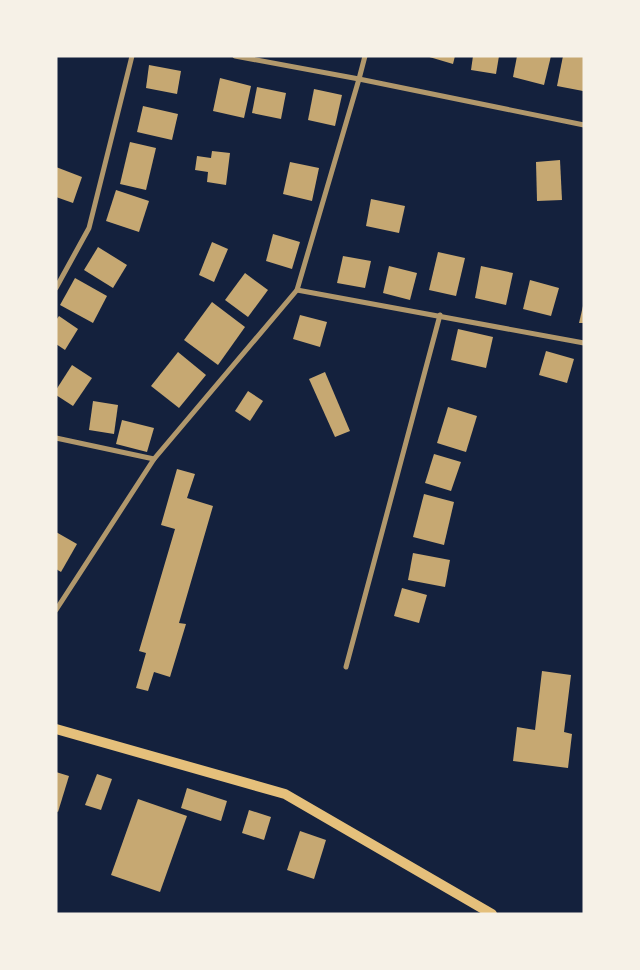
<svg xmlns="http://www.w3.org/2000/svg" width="640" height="970" font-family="Raleway,sans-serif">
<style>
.building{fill:#c6a872}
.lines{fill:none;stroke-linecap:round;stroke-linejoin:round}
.minor{stroke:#b1986c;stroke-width:5}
.secondary{stroke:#e5c07b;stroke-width:10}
</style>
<rect width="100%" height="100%" fill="#14213d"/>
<g class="building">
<polygon points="426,56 455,56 453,64"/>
<polygon points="473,56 499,56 496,74 471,70"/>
<polygon points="517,56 551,56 544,85 513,77"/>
<polygon points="563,56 584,56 583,91 557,86"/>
<polygon points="149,65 181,71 177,94 146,88"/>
<polygon points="220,78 251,86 244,118 213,111"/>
<polygon points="257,87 286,93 281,119 252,113"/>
<polygon points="314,89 342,95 335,126 308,120"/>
<polygon points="143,106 178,114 172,140 137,132"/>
<polygon points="130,142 156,148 146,190 120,184"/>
<polygon points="212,151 230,153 226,185 207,182 208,172 195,170 197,156 211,158"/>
<polygon points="560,160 562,200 537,201 536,162"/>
<polygon points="290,162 319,168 312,201 283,194"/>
<polygon points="56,167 82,177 73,203 56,197"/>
<polygon points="116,190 149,201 139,232 106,221"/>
<polygon points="371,199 405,206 399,233 366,226"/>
<polygon points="273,234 300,242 292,269 266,261"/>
<polygon points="212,242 228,249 214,282 199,275"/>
<polygon points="98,247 127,265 113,288 84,270"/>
<polygon points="438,252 465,258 456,296 429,290"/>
<polygon points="343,256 371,261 365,288 337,283"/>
<polygon points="389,266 417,273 410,300 383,293"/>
<polygon points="481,266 513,273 506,305 475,298"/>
<polygon points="245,273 268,290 248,317 225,300"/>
<polygon points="75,278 107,296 93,323 60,305"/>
<polygon points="530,280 559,288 551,316 523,309"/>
<polygon points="212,302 245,327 218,365 184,340"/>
<polygon points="583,306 584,306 584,323 579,323"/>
<polygon points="300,315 327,322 320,347 293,339"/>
<polygon points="59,316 78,329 65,350 56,344 56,320"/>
<polygon points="458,329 493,337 486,368 451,360"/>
<polygon points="546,351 574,359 567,383 539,375"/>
<polygon points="178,352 206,375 179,408 151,386"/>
<polygon points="72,365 92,378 73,406 56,395 56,390"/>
<polygon points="325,372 350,431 335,437 309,379"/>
<polygon points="248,391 263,401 250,421 235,411"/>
<polygon points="93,401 118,405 114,434 89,430"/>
<polygon points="448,407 477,416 466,452 437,443"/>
<polygon points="122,420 154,428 147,452 116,444"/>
<polygon points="434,454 461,462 451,491 425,483"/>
<polygon points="177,469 195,474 187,498 213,506 179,623 186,624 170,677 154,672 148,691 136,688 146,653 139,651 175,529 161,525"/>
<polygon points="424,494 454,502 444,545 413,537"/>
<polygon points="56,532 77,544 61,572 56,569"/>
<polygon points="413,553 450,560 445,587 408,580"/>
<polygon points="402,588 427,595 419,623 394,616"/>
<polygon points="542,671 571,675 564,732 572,734 568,768 513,761 517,727 535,730"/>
<polygon points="56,772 69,776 58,812 56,811"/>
<polygon points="97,774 112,779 101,810 85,805"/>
<polygon points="187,788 227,801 221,821 181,808"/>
<polygon points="138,799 187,816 160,892 111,875"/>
<polygon points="249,810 271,817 264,840 242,833"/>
<polygon points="300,831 326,840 314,879 287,870"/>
</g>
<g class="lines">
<g class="minor">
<polyline points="235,56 359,79 584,125"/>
<polyline points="56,288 89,228 132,56"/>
<polyline points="297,290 584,343"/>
<polyline points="56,438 154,459"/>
<polyline points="56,610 154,459 297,290 359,79 365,56"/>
<polyline points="346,667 440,315"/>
</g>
<polyline class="secondary" points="56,729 285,794 492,914"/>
</g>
<rect width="640" height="970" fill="none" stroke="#f6f1e7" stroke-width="115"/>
</svg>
